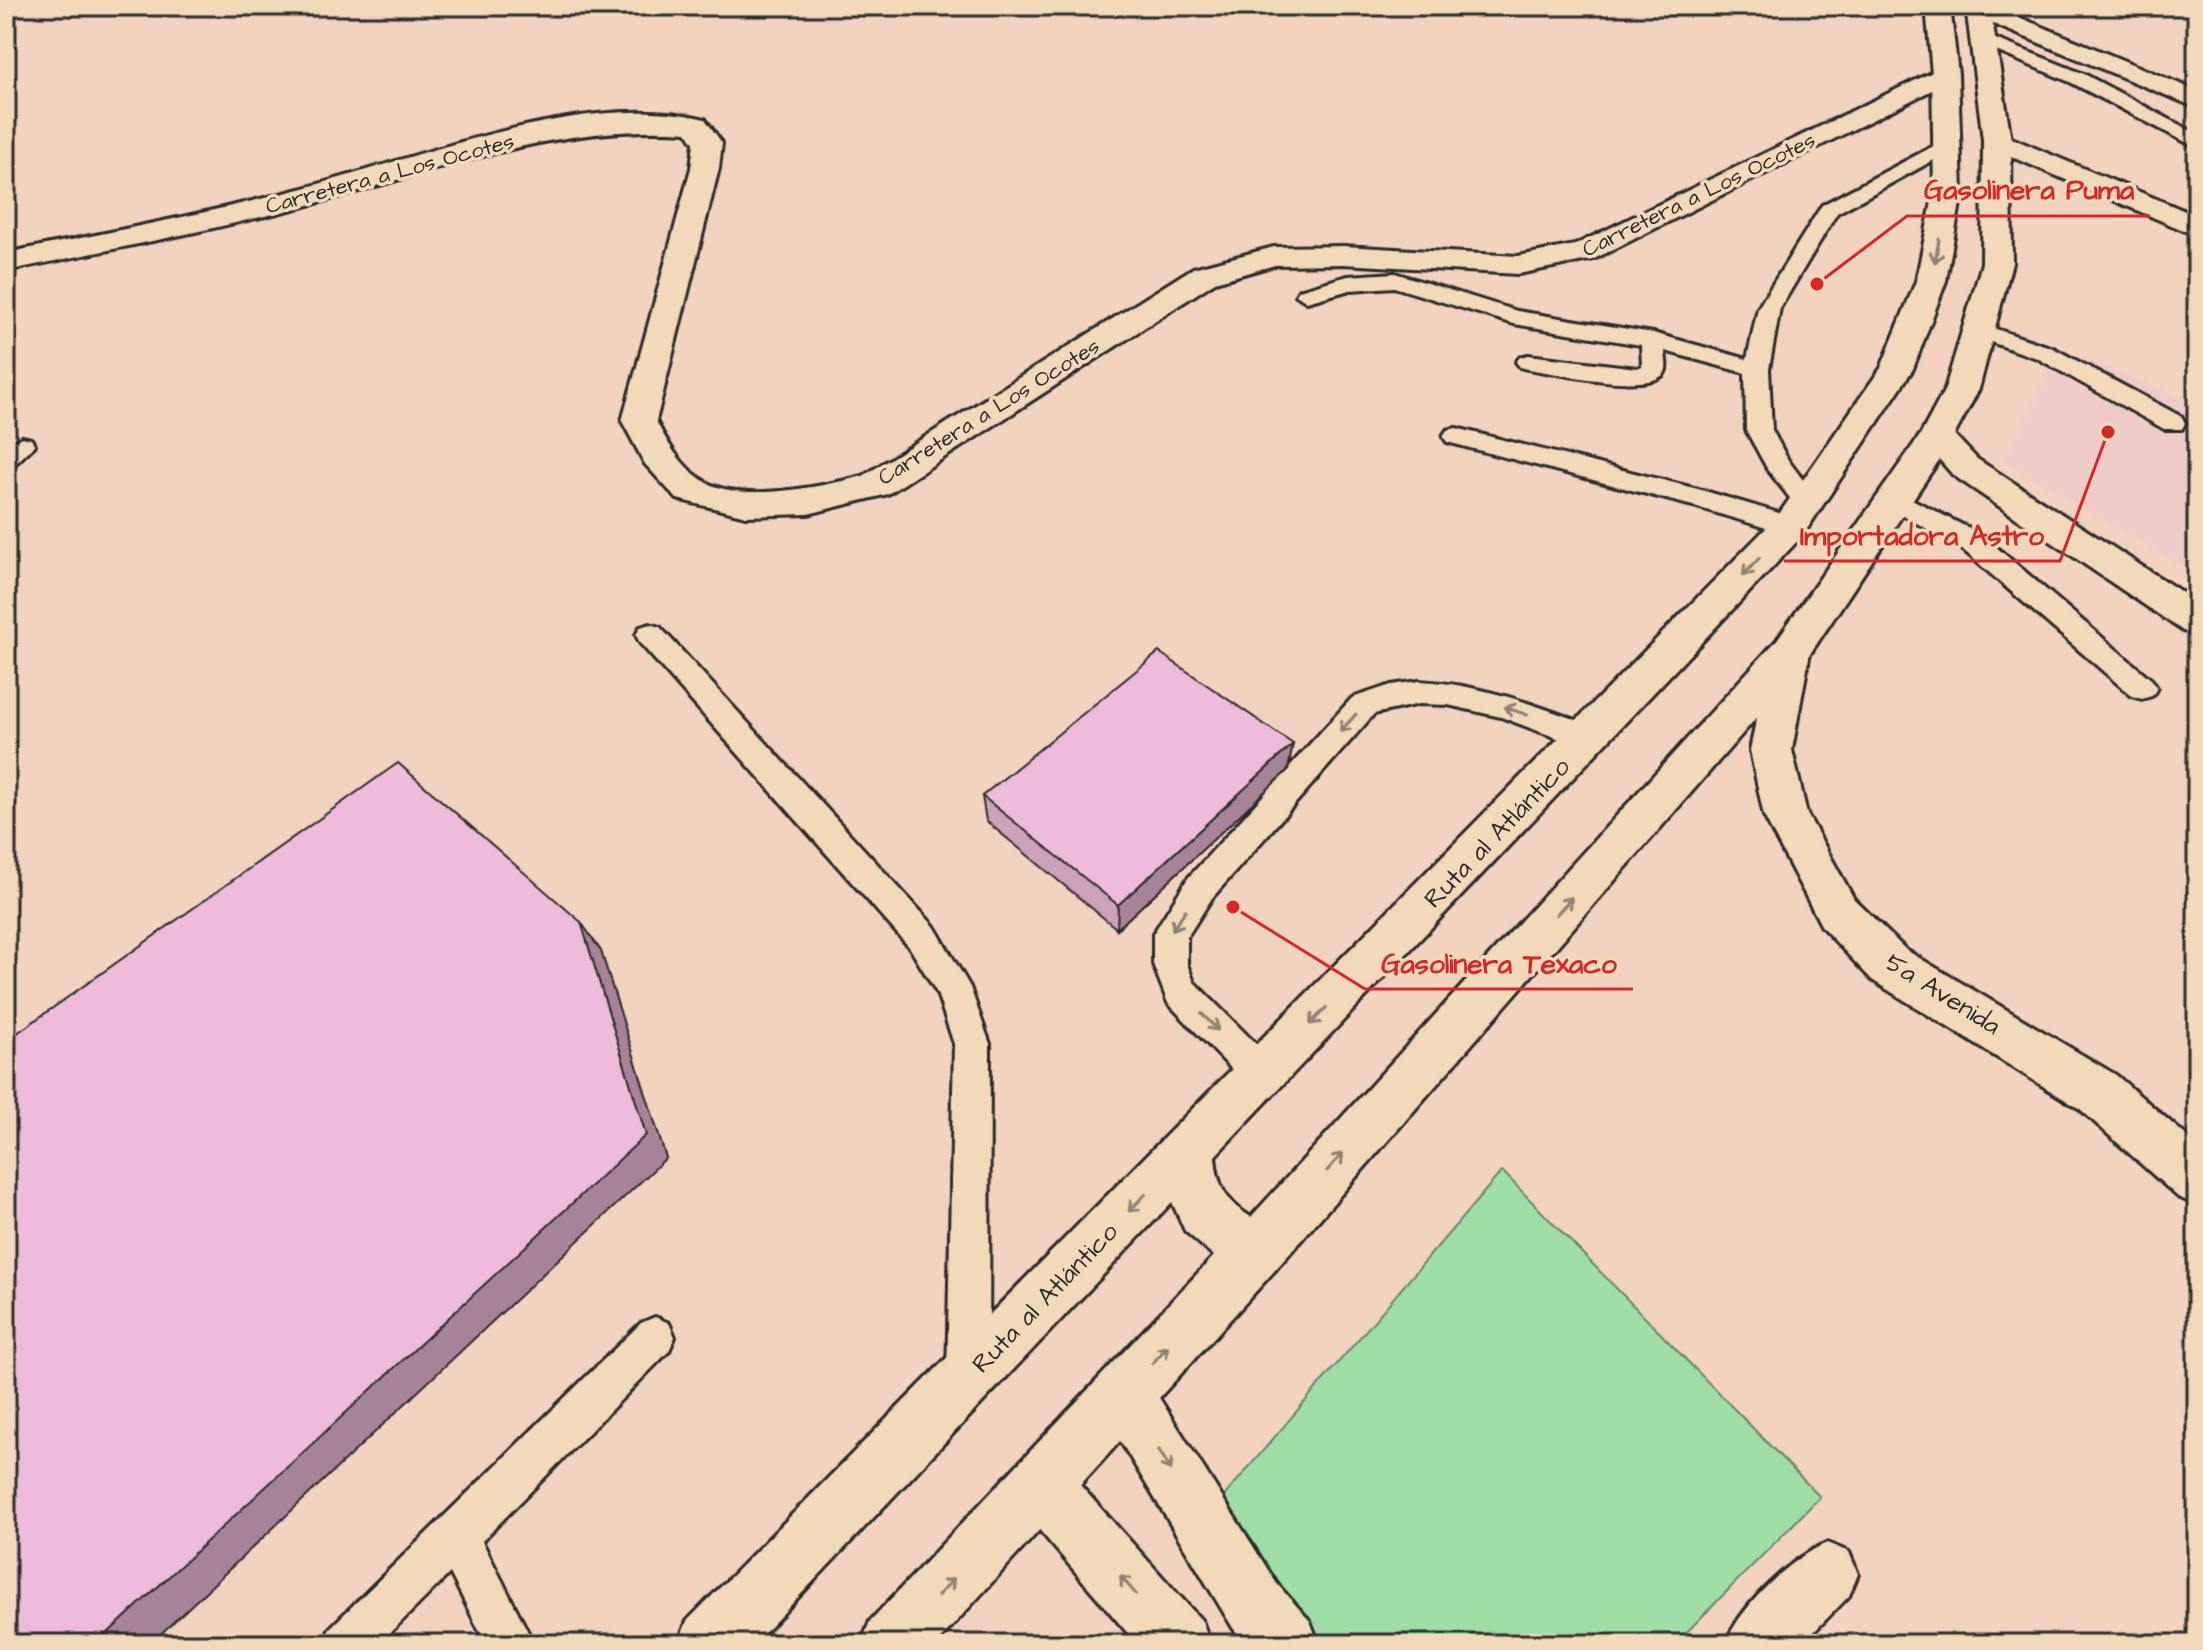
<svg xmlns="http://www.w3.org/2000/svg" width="2203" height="1650" font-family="'Architects Daughter',sans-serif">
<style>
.built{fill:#f0ccc8}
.green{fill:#9fdfa7;stroke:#658569;stroke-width:2}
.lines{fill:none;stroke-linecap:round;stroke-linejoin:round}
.lane-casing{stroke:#2b2b2b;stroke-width:6}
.street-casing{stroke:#2b2b2b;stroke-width:6}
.secondary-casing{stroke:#2b2b2b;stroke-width:6}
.highway-casing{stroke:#2b2b2b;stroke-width:6}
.lane{fill:#f2d9ba;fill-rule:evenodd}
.street{fill:#f2d9ba;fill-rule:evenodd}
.secondary{fill:#f2d9ba;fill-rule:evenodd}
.highway{fill:#f2d9ba;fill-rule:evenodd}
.wall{fill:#cda1bb;stroke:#2b2b2b;stroke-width:2}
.shaded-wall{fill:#a78399;stroke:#2b2b2b;stroke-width:2}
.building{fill:#eebbda;stroke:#2b2b2b;stroke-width:2}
.oneway{stroke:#8e8272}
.labels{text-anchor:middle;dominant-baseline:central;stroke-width:7;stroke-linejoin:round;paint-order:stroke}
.far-street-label{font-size:22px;fill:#2b2b2b;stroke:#f2d9ba}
.street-label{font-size:26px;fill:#2b2b2b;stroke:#f2d9ba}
.leader{fill:none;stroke:#d62828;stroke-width:3}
.callout-dot{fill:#d62828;stroke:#f2d9ba;stroke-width:3}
.callout-label{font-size:28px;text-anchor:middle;font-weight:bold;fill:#d62828;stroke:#f2d9ba;stroke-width:7;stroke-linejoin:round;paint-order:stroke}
</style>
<rect width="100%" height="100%" fill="#f1d3c0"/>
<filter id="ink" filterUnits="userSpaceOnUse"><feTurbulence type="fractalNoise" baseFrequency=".0125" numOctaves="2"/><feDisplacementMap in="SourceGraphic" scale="16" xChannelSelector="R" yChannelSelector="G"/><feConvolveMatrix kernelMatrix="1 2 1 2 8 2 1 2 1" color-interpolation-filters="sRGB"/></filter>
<g filter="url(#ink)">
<polygon class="built" points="2048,345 2197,403 2197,575 2003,461 2039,395"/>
<polygon class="green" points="1502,1171 1820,1497 1675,1644 1241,1644 1220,1609 1207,1541 1226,1494"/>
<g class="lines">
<g class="lane-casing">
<g id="lane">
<polygon points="1983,34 2084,74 2197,134 2197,148 2070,82 1977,43 1974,39"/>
<path d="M1947,139L1954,141L1957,145L1954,149L1837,213L1780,308L1769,369L1772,430L1788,460L1818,500L1814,506H1796L1768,470L1746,430L1745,373L1665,351C1665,358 1669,369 1663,375C1643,393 1555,373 1528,369L1520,367L1516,362L1520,357L1528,355L1637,368L1642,366L1641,345L1514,324L1394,287L1350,290L1307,302L1296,295L1299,290L1348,276L1395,273L1517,311L1653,333L1747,359L1758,308L1822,205Z"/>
<polygon points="1978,323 2053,348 2182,417 2185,423 2182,429 2164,429 2037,358 1970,335 1966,330"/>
<polygon points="1456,428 1698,489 1799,519 1803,526 1799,533 1790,535 1693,506 1447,442 1443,436 1447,430"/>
<polygon points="22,437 31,439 35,445 15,464 6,466 6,445"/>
<polygon points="1896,491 1982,535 2152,680 2157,688 2152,696 2142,699 2132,696 1962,549 1887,506 1883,500 1887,494"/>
<polygon points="650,624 660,627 934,926 970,987 990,1044 989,1378 983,1393 968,1399 953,1393 947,1378 954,1044 937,993 910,948 640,643 636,635 640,627"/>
<path d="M1419,681C1483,684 1541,707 1600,729L1604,738L1600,747L1589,750L1501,717L1448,705L1419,704L1374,714L1212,898L1187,937V964L1194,982L1274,1062L1279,1074L1274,1086L1261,1091L1248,1086L1168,1003L1153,964V934L1188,878L1352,698L1391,685Z"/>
<polygon points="655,1317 669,1323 675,1337 669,1351 482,1541 534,1644 486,1644 450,1573 379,1644 323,1644 330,1628 641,1323"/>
</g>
</g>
<g class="street-casing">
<g id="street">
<polygon points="1968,6 1992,6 2197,91 2197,108 1969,14"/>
<polygon points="1997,132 2197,216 2197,236 1987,146 1983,140 1987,134"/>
<polygon points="1937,426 1949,429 1977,459 2197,602 2197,635 2183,631 1953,475 1920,437 1925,429"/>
<polygon points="1790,637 1804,641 1810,652 1792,750 1807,814 1854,899 1906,950 2116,1075 2197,1145 2197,1205 2178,1197 2080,1109 1872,980 1822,927 1764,816 1750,750 1770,652 1776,641"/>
<polygon points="1124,1365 1144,1374 1277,1584 1310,1621 1319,1644 1246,1644 1233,1628 1104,1414 1095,1394 1104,1374"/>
<polygon points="1040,1455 1061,1464 1202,1621 1211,1644 1137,1644 1019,1506 1010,1485 1019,1464"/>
<path d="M1827,1543L1849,1552L1858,1574L1849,1596L1802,1644H1725C1740,1607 1790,1558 1827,1543Z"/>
</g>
</g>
<g class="secondary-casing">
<path id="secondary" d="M1945,66L1958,74L1954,79L1594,259L1518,274L1343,264L1275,265L1215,282L888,494L808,514L746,516L677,499L645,464L622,421L691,168L694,143L687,132C558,123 442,169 320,202C216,230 111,249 6,271V253C103,233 201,215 296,190C416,160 582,89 705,119L722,143L719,168L656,421C667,442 680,465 701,479C736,505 824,486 863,476L1193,268L1274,247L1343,246L1518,256L1575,245Z"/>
</g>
<g class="highway-casing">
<path id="highway" d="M1926,6H1950L1958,74L1962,192L1946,281L1913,369L1803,535L1215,1156C1217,1185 1225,1201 1251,1217L1776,641L1921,434L1945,389L1982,263L1983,140L1966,6H1990L2011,140L2012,263L1979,389L1949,445L1804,663L1276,1269L936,1644H861L870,1621L1214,1256L1185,1231L1172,1202L754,1644H678L687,1621L1777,517L1881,368L1916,281L1934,192L1932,74Z"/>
</g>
<use href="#lane" class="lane"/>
<use href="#street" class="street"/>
<use href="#secondary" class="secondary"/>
<use href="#highway" class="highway"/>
</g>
<polygon class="wall" points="1288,770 1117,929 986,821 982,796"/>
<g class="shaded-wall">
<polygon points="1293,744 1288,770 1117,929 1118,905"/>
<polygon points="581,922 601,951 666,1158 150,1644 96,1644"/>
</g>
<g class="building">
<polygon points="1159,652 1293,744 1118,905 982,796"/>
<polygon points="398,763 581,922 646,1135 96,1644 6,1644 6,1041"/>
</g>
<defs><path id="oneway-shaft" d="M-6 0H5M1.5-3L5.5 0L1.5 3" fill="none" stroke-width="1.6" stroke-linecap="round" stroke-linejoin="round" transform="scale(2)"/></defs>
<g class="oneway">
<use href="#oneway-shaft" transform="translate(1937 251) rotate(100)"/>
<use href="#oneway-shaft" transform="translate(1751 567) rotate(133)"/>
<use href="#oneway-shaft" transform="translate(1516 711) rotate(-161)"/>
<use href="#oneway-shaft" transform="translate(1348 723) rotate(132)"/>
<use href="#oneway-shaft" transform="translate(1564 906) rotate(-48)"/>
<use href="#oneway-shaft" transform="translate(1179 920) rotate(123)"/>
<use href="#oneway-shaft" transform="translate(1318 1016) rotate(134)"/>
<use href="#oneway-shaft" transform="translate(1210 1022) rotate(46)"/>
<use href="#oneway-shaft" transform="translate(1335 1162) rotate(-48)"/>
<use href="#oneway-shaft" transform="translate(1137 1203) rotate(134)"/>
<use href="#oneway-shaft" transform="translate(1160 1355) rotate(-47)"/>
<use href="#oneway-shaft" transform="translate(1165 1460) rotate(58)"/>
<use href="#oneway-shaft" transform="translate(1128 1585) rotate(-131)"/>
<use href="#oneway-shaft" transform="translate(946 1587) rotate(-47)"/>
</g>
</g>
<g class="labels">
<g class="far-street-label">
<text transform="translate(390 174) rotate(-15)">Carretera a Los Ocotes</text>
<text transform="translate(1699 195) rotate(-26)">Carretera a Los Ocotes</text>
<text transform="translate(989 412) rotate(-32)">Carretera a Los Ocotes</text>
</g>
<g class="street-label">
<text transform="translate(1497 833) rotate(-46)">Ruta al Atlántico</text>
<text transform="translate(1943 994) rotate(32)">5a Avenida</text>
<text transform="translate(1045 1298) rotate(-46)">Ruta al Atlántico</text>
</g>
</g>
<path class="leader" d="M1817 284L1907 216H2150M2108 432L2060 561H1784M1233 907L1365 989H1633"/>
<g class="callout-dot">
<circle cx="1817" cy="284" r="8"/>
<circle cx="2108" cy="432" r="8"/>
<circle cx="1233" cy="907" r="8"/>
</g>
<g class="callout-label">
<text x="2029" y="199">Gasolinera Puma</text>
<text x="1922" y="545">Importadora Astro</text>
<text x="1499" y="973">Gasolinera Texaco</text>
</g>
<rect width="2203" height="1650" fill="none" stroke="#f2d9ba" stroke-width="32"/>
<rect x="16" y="16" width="2171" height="1618" fill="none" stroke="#2b2b2b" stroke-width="3" filter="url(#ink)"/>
</svg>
